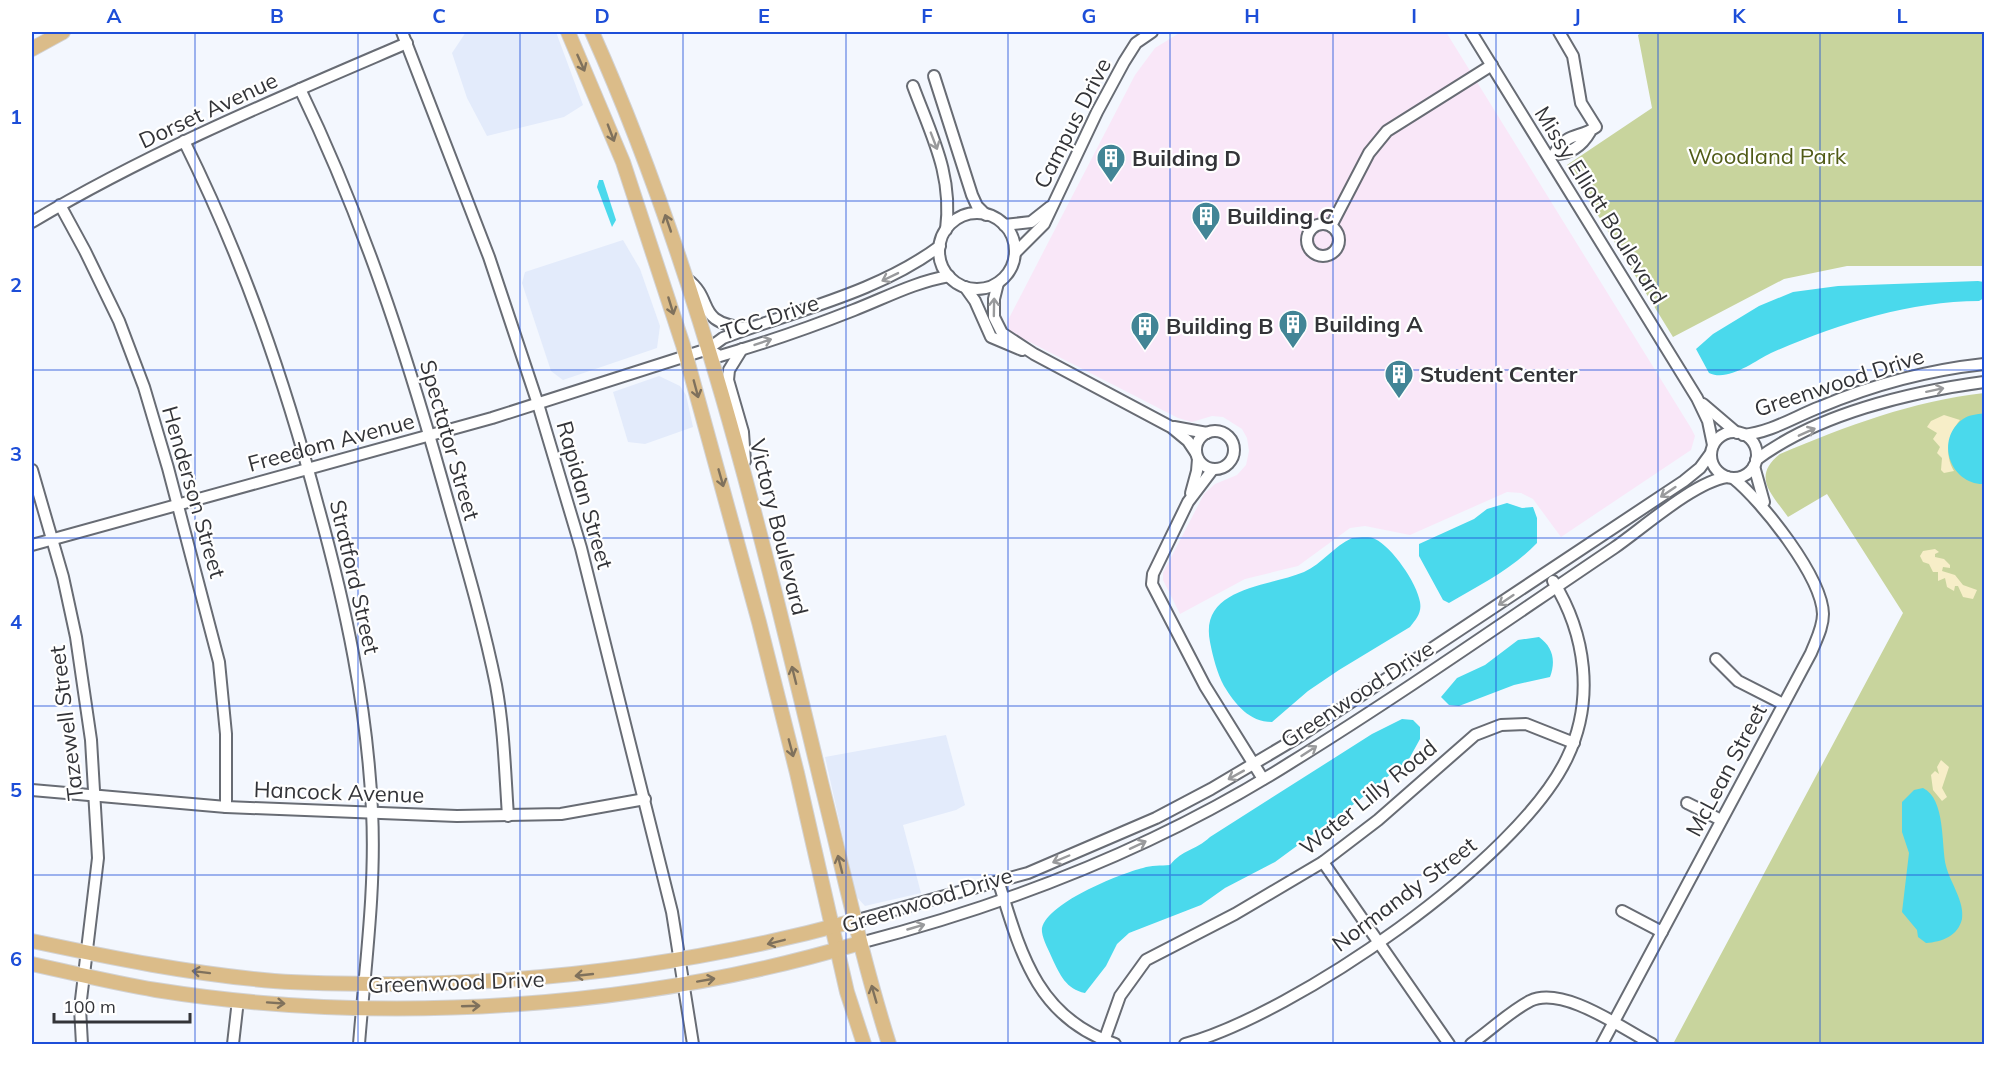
<svg xmlns="http://www.w3.org/2000/svg" width="2016" height="1076" font-family="Mulish,sans-serif">
<style>
.built{fill:#e3ebfb}
.education{fill:#f9e7f8}
.green{fill:#c8d49d}
.sand{fill:#f7eec8}
.water{fill:#4ad9ec}
.lines{fill:none;stroke-linecap:round;stroke-linejoin:round}
.minor-casing{stroke:#686c74;stroke-width:14}
.major-casing{stroke:#d2d2d3;stroke-width:16}
.minor{stroke:#fff;stroke-width:10}
.major{stroke:#dbbc89;stroke-width:14}
.oneway{stroke:#7f715c}
.oneway2{stroke:#999a9c}
.grid{fill:none;stroke:#1d4ed8;stroke-width:1.5;stroke-opacity:0.55}
.labels{text-anchor:middle;dominant-baseline:central;stroke-width:4.5;stroke-linejoin:round;paint-order:stroke}
.street-label{font-size:22px;fill:#333438;stroke:#fff}
.park-label{font-size:22px;fill:#505b17;stroke:#fff}
.poi-label{font-size:22px;font-weight:bold;fill:#333438;stroke:#fff;text-anchor:start}
.neatline{fill:none;stroke:#1d4ed8;stroke-width:2}
.grid-label{font-size:20px;text-anchor:middle;font-weight:bold;fill:#1d4ed8}
</style>
<rect width="100%" height="100%" fill="#f3f7fe"/>
<g class="built">
<polygon points="466,32 556,32 583,105 564,117 487,136 467,98 452,53"/>
<polygon points="623,240 640,269 660,326 657,348 563,380 551,371 522,283 525,272"/>
<polygon points="659,376 680,386 686,395 693,427 645,444 628,442 613,392"/>
<polygon points="946,735 965,805 956,810 903,825 921,893 865,906 856,896 825,757"/>
</g>
<polygon class="education" points="1181,32 1446,32 1691,428 1695,436 1691,450 1561,537 1533,499 1521,493 1507,492 1410,535 1365,526 1350,528 1298,566 1245,579 1180,614 1163,580 1163,573 1204,494 1215,484 1237,475 1246,465 1249,451 1247,438 1242,429 1223,417 1212,416 1192,422 1178,418 1010,332 1007,322 1135,75 1155,48"/>
<g class="green">
<polygon points="1642,32 1984,32 1984,266 1847,266 1784,279 1673,337 1567,165 1652,108 1638,35"/>
<path d="M1984,393V1044H1673L1903,613L1827,494L1788,517C1772,494 1751,477 1780,454C1846,426 1913,401 1984,393Z"/>
</g>
<g class="sand">
<path d="M1944,415L1960,420C1948,435 1944,454 1954,471L1944,473L1941,470L1942,458L1937,453L1940,447L1933,439L1937,433L1927,427L1931,421Z"/>
<polygon points="1935,549 1939,552 1935,554 1935,557 1944,559 1950,565 1950,568 1943,567 1942,571 1955,575 1963,585 1977,590 1973,599 1963,597 1958,586 1955,586 1954,591 1947,587 1945,578 1938,581 1938,572 1933,572 1929,564 1923,562 1920,556 1923,551"/>
<polygon points="1941,760 1949,767 1942,788 1947,797 1942,801 1933,790 1931,775 1935,771 1939,774 1937,767"/>
</g>
<g class="water">
<polygon points="599,180 603,180 616,220 612,227 597,187"/>
<path d="M1978,281L1984,282V298L1979,301C1909,301 1835,325 1771,353C1753,362 1728,382 1709,373L1696,349L1713,334L1759,306L1793,292L1838,286Z"/>
<path d="M1984,413V484C1951,485 1934,440 1963,419C1970,414 1976,415 1984,413Z"/>
<path d="M1507,503L1522,508L1533,507L1537,518V543C1512,569 1480,585 1449,603L1443,600L1419,556V544L1474,519L1487,509Z"/>
<path d="M1352,538C1359,538 1369,536 1375,539C1392,547 1417,583 1420,602C1422,613 1416,619 1410,627L1339,670L1308,691L1272,722C1249,722 1235,704 1224,686C1217,673 1213,657 1210,642C1199,587 1268,587 1304,572C1322,564 1334,546 1352,538Z"/>
<path d="M1539,637C1553,647 1556,661 1550,677L1514,685L1459,706L1449,705L1441,697L1457,678L1485,665L1518,640Z"/>
<path d="M1402,719L1413,720L1420,727V739L1409,759L1358,801L1275,862L1225,888L1201,905L1129,933L1117,944L1106,966L1085,993C1066,989 1060,975 1052,958C1049,951 1043,940 1042,932C1039,906 1121,873 1143,868C1151,865 1161,866 1170,865C1183,849 1195,851 1210,837L1372,734Z"/>
<path d="M1923,788C1946,799 1941,846 1946,866C1950,882 1965,902 1962,919C1958,936 1942,942 1926,943L1918,937L1917,930L1902,912L1909,853L1902,832V802L1914,790Z"/>
</g>
<g class="lines">
<g class="minor-casing">
<g id="minor">
<polyline points="402,32 489,257 538,404 581,548 672,912 693,1044"/>
<polyline points="1471,32 1697,398 1708,421 1713,445"/>
<path d="M1559,32L1573,56L1581,103L1596,127C1579,139 1568,131 1554,154C1570,154 1582,146 1590,132"/>
<polyline points="934,76 972,195 977,206 986,215"/>
<path d="M913,86C932,137 953,175 946,230"/>
<path d="M300,89C361,215 404,345 442,480C461,548 482,616 496,685C504,729 505,772 508,816"/>
<path d="M184,141C243,260 284,378 318,506C346,607 367,706 372,810C376,888 365,967 359,1044"/>
<polyline points="60,205 85,251 119,321 144,387 168,468 219,662 226,734 226,807"/>
<circle cx="977" cy="251" r="38"/>
<path d="M32,222C151,151 279,98 407,43"/>
<circle cx="1323" cy="240" r="16"/>
<polyline points="1004,225 1031,222 1050,207"/>
<polyline points="1331,226 1369,153 1387,131 1492,65"/>
<polyline points="1015,253 1044,224 1097,112 1124,62 1136,43 1152,32"/>
<path d="M687,279C716,301 693,322 746,328"/>
<polyline points="998,283 994,299 994,317 1002,333 1034,354 1171,427 1188,441 1196,453"/>
<polyline points="965,287 975,301 991,337 1022,350"/>
<path d="M708,349L720,356C765,343 811,327 854,310C887,297 915,282 949,276"/>
<polyline points="742,349 729,370 728,380 743,432 745,461"/>
<polyline points="1703,404 1737,433"/>
<polyline points="1174,427 1207,433"/>
<circle cx="1215" cy="450" r="19"/>
<circle cx="1734" cy="455" r="23"/>
<path d="M1743,435C1772,432 1794,417 1820,407C1872,385 1929,370 1984,364"/>
<path d="M1756,460C1817,414 1910,392 1984,382"/>
<polyline points="1754,466 1764,502"/>
<polyline points="1213,469 1188,502 1153,574 1152,584 1205,686 1263,779"/>
<polyline points="32,470 63,577 76,637 91,740 98,858 80,1008 82,1044"/>
<polyline points="1191,493 1197,471 1198,459"/>
<path d="M32,545L492,418L708,349L723,338C796,310 877,293 940,246"/>
<polyline points="1716,659 1738,681 1783,704"/>
<polyline points="32,790 226,807 457,816 561,814 645,799"/>
<polyline points="1687,803 1721,820"/>
<polyline points="1323,862 1449,1044"/>
<path d="M999,883C1021,955 1038,1018 1115,1044"/>
<polyline points="1622,911 1662,932"/>
<polyline points="854,921 1028,873 1156,818 1211,789 1297,738 1684,481 1700,468 1711,453"/>
<path d="M860,943C1011,904 1157,847 1290,763C1400,695 1507,620 1614,548C1643,528 1694,482 1727,477"/>
<polyline points="1104,1041 1120,996 1146,960 1235,914 1323,862 1378,820 1475,735 1501,725 1526,724 1574,743"/>
<polyline points="233,1044 238,1000"/>
<path d="M1185,1044C1295,1014 1518,861 1567,758C1595,700 1586,634 1553,581"/>
<path d="M1471,1044C1491,1030 1509,1012 1530,1001C1563,985 1623,1029 1652,1044"/>
<path d="M1602,1044L1811,653C1816,640 1823,628 1823,614C1822,577 1762,501 1733,478"/>
</g>
</g>
<g class="major-casing">
<g id="major">
<polyline points="568,32 623,162 683,345 759,622 797,773 847,992 864,1044"/>
<path d="M592,32C699,271 760,528 821,782C843,870 862,958 889,1044"/>
<polyline points="32,49 63,32"/>
<path d="M32,941C112,958 192,974 274,981C314,984 356,984 396,984C552,983 703,962 854,921"/>
<path d="M32,964C73,973 114,983 156,990C383,1026 639,1009 860,943"/>
</g>
</g>
<use href="#minor" class="minor"/>
<use href="#major" class="major"/>
</g>
<defs><path id="oneway-shaft" d="M-6 0H5M1.5-3L5.5 0L1.5 3" fill="none" stroke-width="1.6" stroke-linecap="round" stroke-linejoin="round" transform="scale(1.5)"/></defs>
<g class="oneway">
<use href="#oneway-shaft" transform="translate(581 63) rotate(66)"/>
<use href="#oneway-shaft" transform="translate(611 133) rotate(69)"/>
<use href="#oneway-shaft" transform="translate(668 223) rotate(-109)"/>
<use href="#oneway-shaft" transform="translate(671 306) rotate(73)"/>
<use href="#oneway-shaft" transform="translate(696 389) rotate(75)"/>
<use href="#oneway-shaft" transform="translate(721 478) rotate(74)"/>
<use href="#oneway-shaft" transform="translate(794 675) rotate(-104)"/>
<use href="#oneway-shaft" transform="translate(791 748) rotate(75)"/>
<use href="#oneway-shaft" transform="translate(840 864) rotate(-104)"/>
<use href="#oneway-shaft" transform="translate(776 942) rotate(166)"/>
<use href="#oneway-shaft" transform="translate(201 972) rotate(-173)"/>
<use href="#oneway-shaft" transform="translate(584 975) rotate(174)"/>
<use href="#oneway-shaft" transform="translate(706 980) rotate(-10)"/>
<use href="#oneway-shaft" transform="translate(874 994) rotate(-106)"/>
<use href="#oneway-shaft" transform="translate(276 1003) rotate(4)"/>
<use href="#oneway-shaft" transform="translate(471 1006) rotate(-2)"/>
</g>
<g class="oneway2">
<use href="#oneway-shaft" transform="translate(934 141) rotate(69)"/>
<use href="#oneway-shaft" transform="translate(890 277) rotate(154)"/>
<use href="#oneway-shaft" transform="translate(994 307) rotate(-89)"/>
<use href="#oneway-shaft" transform="translate(763 342) rotate(-19)"/>
<use href="#oneway-shaft" transform="translate(1935 390) rotate(-12)"/>
<use href="#oneway-shaft" transform="translate(1807 432) rotate(-24)"/>
<use href="#oneway-shaft" transform="translate(1668 492) rotate(146)"/>
<use href="#oneway-shaft" transform="translate(1506 600) rotate(146)"/>
<use href="#oneway-shaft" transform="translate(1309 751) rotate(-33)"/>
<use href="#oneway-shaft" transform="translate(1236 775) rotate(151)"/>
<use href="#oneway-shaft" transform="translate(1138 845) rotate(-25)"/>
<use href="#oneway-shaft" transform="translate(1061 859) rotate(157)"/>
<use href="#oneway-shaft" transform="translate(916 927) rotate(-16)"/>
</g>
<path class="grid" d="M195,32V1044M358,32V1044M520,32V1044M683,32V1044M846,32V1044M1008,32V1044M1170,32V1044M1333,32V1044M1496,32V1044M1658,32V1044M1820,32V1044M32,201H1984M32,370H1984M32,538H1984M32,706H1984M32,875H1984"/>
<defs>
<g id="building-pin" transform="scale(1.5)"><path d="M0 17L-7.5 6A9.5 9.5 0 1 1 7.5 6Z" fill="#428596" stroke="#fff"/><path d="M-4-6H4V6H1V3H-1V6H-4ZM-2.5-4.3h1.7v1.8h-1.7ZM.8-4.3h1.7v1.8H.8ZM-2.5-1h1.7V.8h-1.7ZM.8-1h1.7V.8H.8Z" fill="#fff"/></g>
</defs>
<g fill-rule="evenodd">
<use href="#building-pin" x="1111" y="158"/>
<use href="#building-pin" x="1206" y="216"/>
<use href="#building-pin" x="1293" y="324"/>
<use href="#building-pin" x="1145" y="326"/>
<use href="#building-pin" x="1399" y="374"/>
</g>
<g class="labels">
<g class="street-label">
<text transform="translate(208 110) rotate(-25)">Dorset Avenue</text>
<text transform="translate(1072 123) rotate(-63)">Campus Drive</text>
<text transform="translate(1601 205) rotate(58)">Missy Elliott Boulevard</text>
<text transform="translate(770 317) rotate(-18)">TCC Drive</text>
<text transform="translate(1839 382) rotate(-18)">Greenwood Drive</text>
<text transform="translate(450 440) rotate(74)">Spectator Street</text>
<text transform="translate(331 442) rotate(-15)">Freedom Avenue</text>
<text transform="translate(194 492) rotate(74)">Henderson Street</text>
<text transform="translate(585 495) rotate(74)">Rapidan Street</text>
<text transform="translate(779 527) rotate(76)">Victory Boulevard</text>
<text transform="translate(355 577) rotate(77)">Stratford Street</text>
<text transform="translate(1357 694) rotate(-33)">Greenwood Drive</text>
<text transform="translate(66 723) rotate(-97)">Tazewell Street</text>
<text transform="translate(1726 770) rotate(-62)">McLean Street</text>
<text transform="translate(339 792) rotate(2)">Hancock Avenue</text>
<text transform="translate(1368 797) rotate(-39)">Water Lilly Road</text>
<text transform="translate(1404 894) rotate(-37)">Normandy Street</text>
<text transform="translate(927 900) rotate(-17)">Greenwood Drive</text>
<text transform="translate(456 982) rotate(-2)">Greenwood Drive</text>
</g>
<g class="park-label">
<text x="1767" y="156">Woodland Park</text>
</g>
<g class="poi-label">
<text x="1132" y="158">Building D</text>
<text x="1227" y="216">Building C</text>
<text x="1314" y="324">Building A</text>
<text x="1166" y="326">Building B</text>
<text x="1420" y="374">Student Center</text>
</g>
</g>
<rect width="2016" height="1076" fill="none" stroke="#ffffff" stroke-width="66"/>
<path d="M54 1013v9h136v-9" fill="none" stroke="#333438" stroke-width="3"/>
<text x="63" y="1013" font-size="18" fill="#333438" stroke="#ffffff" stroke-width="4.5" paint-order="stroke">100 m</text>
<rect x="33" y="33" width="1950" height="1010" class="neatline"/>
<g class="grid-label">
<text x="114" y="23">A</text>
<text x="277" y="23">B</text>
<text x="439" y="23">C</text>
<text x="602" y="23">D</text>
<text x="764" y="23">E</text>
<text x="927" y="23">F</text>
<text x="1089" y="23">G</text>
<text x="1252" y="23">H</text>
<text x="1414" y="23">I</text>
<text x="1577" y="23">J</text>
<text x="1739" y="23">K</text>
<text x="1902" y="23">L</text>
<text x="16" y="124">1</text>
<text x="16" y="292">2</text>
<text x="16" y="461">3</text>
<text x="16" y="629">4</text>
<text x="16" y="797">5</text>
<text x="16" y="966">6</text>
</g>
</svg>
